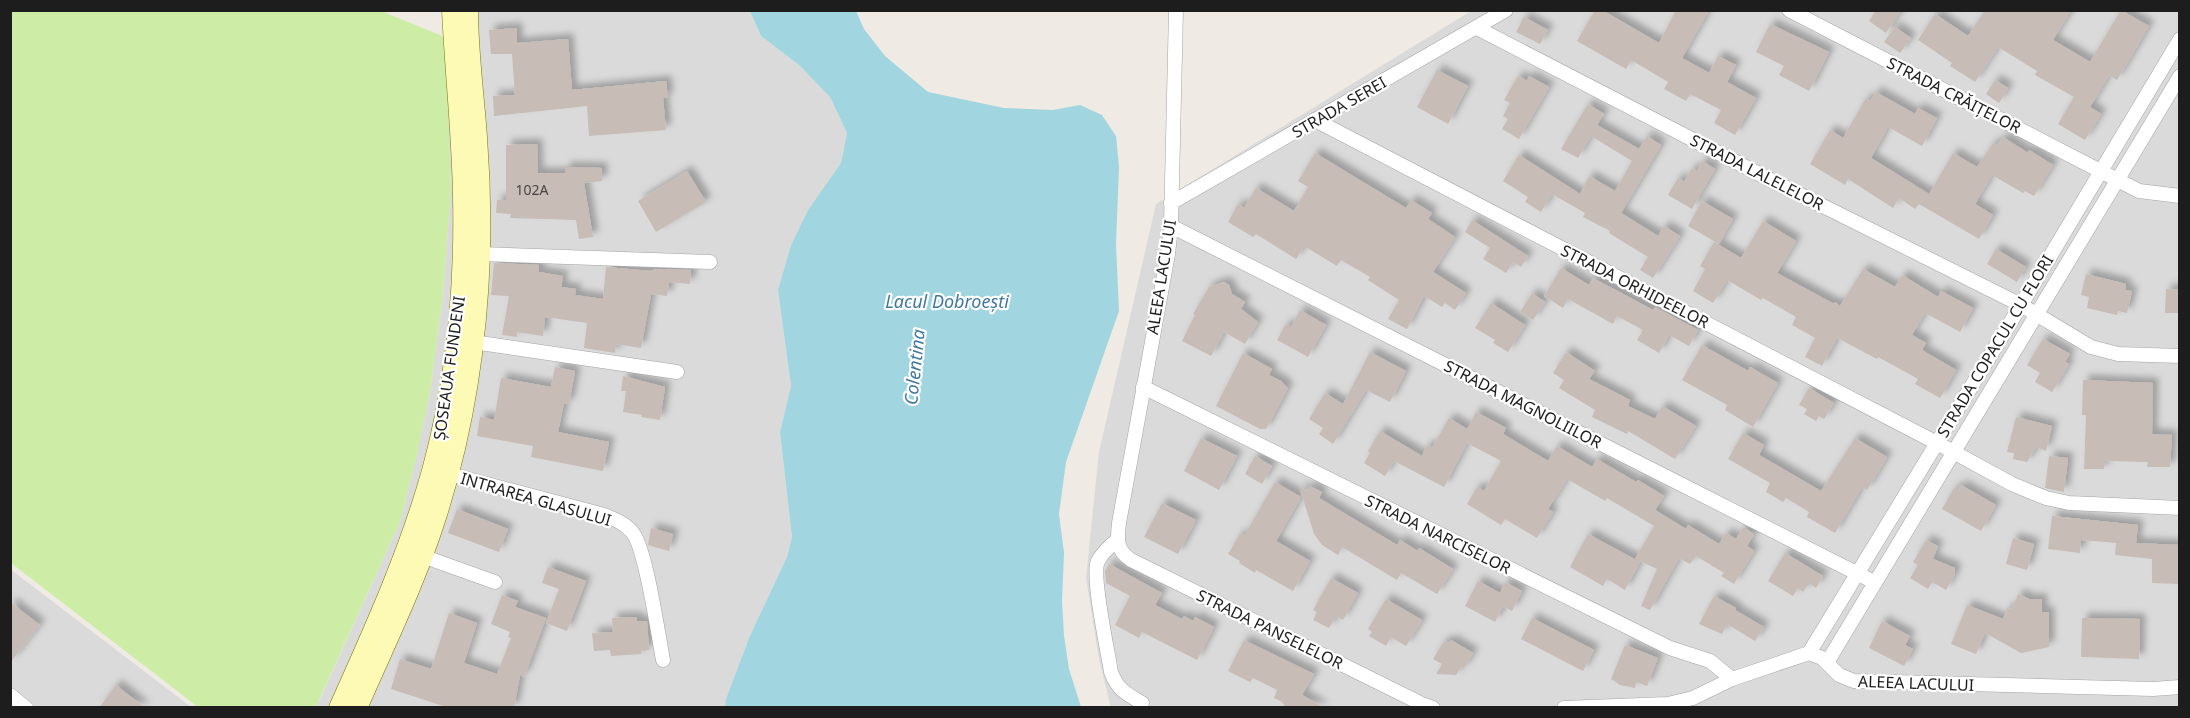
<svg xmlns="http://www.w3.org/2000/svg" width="2190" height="718" font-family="'Noto Sans',sans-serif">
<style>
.residential{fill:#dbdada}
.grass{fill:#cdeca6}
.water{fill:#a1d5df}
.building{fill:#c7bcb6;filter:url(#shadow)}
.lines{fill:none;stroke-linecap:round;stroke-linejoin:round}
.minor-casing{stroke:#a4a4a4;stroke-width:15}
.secondary-casing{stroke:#747800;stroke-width:21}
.minor{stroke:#fff;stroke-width:14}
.secondary{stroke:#fcfab4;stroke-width:20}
.labels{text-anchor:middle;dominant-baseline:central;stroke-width:4.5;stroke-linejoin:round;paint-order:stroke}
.number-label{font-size:14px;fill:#484543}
.street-label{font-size:16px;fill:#1d1d1d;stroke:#fff}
.water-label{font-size:18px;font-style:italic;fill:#4178a1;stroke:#fff}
</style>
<defs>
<filter id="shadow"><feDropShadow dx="5.5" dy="-5.5" stdDeviation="3" flood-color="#0004"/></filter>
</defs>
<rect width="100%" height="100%" fill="#efeae3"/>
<g class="residential">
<polygon points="443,11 750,11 761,36 799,65 830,97 847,133 841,163 808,210 791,245 778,290 791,386 780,432 792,537 787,557 749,638 726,699 725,707 316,708 400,522 417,455 431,386 443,294 451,189"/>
<polygon points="1471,11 2179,11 2179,707 1111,708 1099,659 1086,578 1099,452 1156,204"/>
<polygon points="10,569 191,707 18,707 11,701"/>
</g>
<polygon class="grass" points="10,11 381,11 445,37 451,189 443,294 431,386 417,455 400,522 316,707 198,707 11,563"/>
<polygon class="water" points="750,11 856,11 864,29 885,56 928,92 1004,108 1053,110 1080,105 1102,115 1116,136 1119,167 1116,244 1119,311 1066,462 1059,514 1064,553 1062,601 1064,636 1069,669 1081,707 725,707 726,699 749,638 787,557 792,537 780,432 791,386 778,290 791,245 808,210 841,163 847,133 830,97 799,65 761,36"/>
<g class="building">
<polygon points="1595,10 1602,10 1659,43 1676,10 1709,10 1682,58 1709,73 1718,56 1736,65 1727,82 1756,98 1735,135 1714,123 1721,110 1690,94 1686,101 1664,89 1668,82 1631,60 1626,69 1577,41"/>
<polygon points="1876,10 1901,10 1886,33 1869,21"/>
<polygon points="1985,10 2071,10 2053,40 2090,62 2121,10 2149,26 2117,80 2109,75 2090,107 2101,114 2085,140 2058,124 2074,97 2035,75 2037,71 1998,47 1975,82 1950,66 1952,63 1918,40 1935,14 1968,36"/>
<polygon points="1524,17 1548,30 1540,44 1516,32"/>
<polygon points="1770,24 1829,52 1809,91 1779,75 1784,66 1756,52"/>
<polygon points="1895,27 1911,38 1900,53 1884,42"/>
<polygon points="517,28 517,43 568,39 572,90 666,81 668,98 663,98 666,130 589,136 587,106 494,116 493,96 515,95 512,54 491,54 489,30"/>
<polygon points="1437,70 1468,86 1448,124 1417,107"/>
<polygon points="1518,76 1527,81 1529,76 1549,87 1519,139 1502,129 1508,119 1503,116 1510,103 1504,100"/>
<polygon points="1995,80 2008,88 1999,103 1986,94"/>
<polygon points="1876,92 1915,114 1918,108 1937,118 1922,146 1888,127 1871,158 1929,194 1953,153 1977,167 1993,143 1997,145 2003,137 2028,153 2029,150 2053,165 2034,196 2025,191 2023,193 1992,175 1975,204 1993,215 1979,239 1919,204 1915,209 1899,198 1893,208 1848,179 1845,185 1810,164 1830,130 1843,138 1866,98 1870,101"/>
<polygon points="1588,104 1604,114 1597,125 1639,149 1647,136 1661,145 1621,213 1658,236 1664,226 1680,236 1653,278 1640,270 1648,257 1609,233 1610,231 1583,217 1585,213 1552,194 1541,212 1525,202 1528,197 1503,181 1519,155 1580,194 1589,176 1615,191 1632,161 1591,136 1578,158 1561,149"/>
<polygon points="537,144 538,173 565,173 565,167 602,168 602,181 584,183 593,237 579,239 576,220 510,218 511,214 496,213 497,200 506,200 506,145"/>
<polygon points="1315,153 1406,208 1411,200 1432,213 1428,219 1455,237 1433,272 1466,293 1455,310 1445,303 1442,307 1424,296 1407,329 1388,319 1399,300 1368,280 1370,277 1341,260 1337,266 1304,246 1296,259 1256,234 1253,237 1228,222 1238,204 1244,208 1256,188 1294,211 1308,187 1298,181"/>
<polygon points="1702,161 1715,169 1692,209 1668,195 1678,178 1684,182 1692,168 1697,171"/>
<polygon points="687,171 706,202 656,232 638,201"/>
<polygon points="1702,201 1733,219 1719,244 1688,226"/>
<polygon points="1472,220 1528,256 1521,267 1513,262 1506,273 1483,259 1490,248 1465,232"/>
<polygon points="1763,221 1796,241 1777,273 1834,304 1835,302 1840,306 1863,269 1895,287 1902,275 1938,297 1941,291 1973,308 1960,332 1925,313 1912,335 1926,343 1922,350 1956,370 1940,398 1915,384 1918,379 1878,357 1877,359 1837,338 1822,366 1805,357 1815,338 1792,325 1796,317 1763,298 1761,300 1727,280 1713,303 1693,291 1705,269 1700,266 1714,242 1741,258"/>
<polygon points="1996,249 2026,267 2017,282 1987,264"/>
<polygon points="494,263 539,265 539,272 563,276 561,287 576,289 575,295 603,299 606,267 651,271 655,269 691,270 690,284 669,282 667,296 651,294 641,348 616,344 615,353 584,348 587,323 545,317 543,336 517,332 517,337 502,335 509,296 491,295"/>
<polygon points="1561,268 1589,285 1593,278 1640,303 1653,310 1655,307 1698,330 1689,346 1669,335 1659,353 1637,340 1643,330 1617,316 1613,324 1568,299 1563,308 1544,296"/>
<polygon points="2086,274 2126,284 2125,290 2132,291 2127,313 2118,311 2117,315 2087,308 2089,297 2081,295"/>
<polygon points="1224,282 1229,285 1232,294 1245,302 1241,309 1258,322 1245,344 1224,332 1211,356 1182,341 1195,315 1193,314 1209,287"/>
<polygon points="2166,289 2180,290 2180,313 2165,313"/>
<polygon points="1532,293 1545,302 1533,320 1520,312"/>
<polygon points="1491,303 1525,325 1508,352 1493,343 1495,340 1475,328"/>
<polygon points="1300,310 1326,325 1308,357 1277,340 1286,324 1291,327"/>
<polygon points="2043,339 2070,354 2065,362 2069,364 2052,392 2035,382 2040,373 2027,365"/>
<polygon points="1702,345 1748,371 1750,367 1778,383 1753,427 1725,410 1727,405 1682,380"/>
<polygon points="1370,352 1406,371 1390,402 1366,390 1333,444 1319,434 1323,428 1309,419 1325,393 1343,404"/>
<polygon points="1566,352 1595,371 1589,379 1630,400 1628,406 1655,419 1662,406 1696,426 1675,459 1628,431 1627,434 1592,417 1595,410 1559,388 1564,380 1553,373"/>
<polygon points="1243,353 1272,369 1269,375 1281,381 1288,388 1266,429 1260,429 1216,406"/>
<polygon points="555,367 575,371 569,404 564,403 558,432 609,442 603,471 531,457 533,446 477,436 480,417 494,420 501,378 551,387"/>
<polygon points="623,376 665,387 660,420 641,417 642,415 623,412 626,391 621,391"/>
<polygon points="2083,380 2153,383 2152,434 2172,435 2170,467 2147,467 2148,462 2105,461 2104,469 2084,469 2086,415 2082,415"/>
<polygon points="1809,388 1834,403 1824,419 1819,416 1816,421 1804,414 1807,409 1799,405"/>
<polygon points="1476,412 1506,428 1503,434 1548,461 1557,446 1592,467 1597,459 1636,482 1638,480 1664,496 1655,510 1686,529 1688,525 1719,544 1726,533 1736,539 1743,527 1754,534 1747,546 1754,551 1734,584 1721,576 1724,573 1696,556 1690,564 1679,558 1650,610 1641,606 1657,569 1635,559 1654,526 1607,498 1605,501 1567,479 1548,509 1553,512 1537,538 1505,519 1501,525 1467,504 1477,487 1484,491 1501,461 1467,443 1444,487 1394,461 1385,476 1364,463 1370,453 1368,451 1380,431 1422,456 1427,445 1432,448 1449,418 1467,429"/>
<polygon points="2016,417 2052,426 2046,451 2036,447 2027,462 2013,459 2014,453 2007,452"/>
<polygon points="1743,433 1764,445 1759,455 1821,491 1855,438 1887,457 1867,490 1862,487 1835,533 1807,517 1809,512 1786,498 1783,502 1766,492 1770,483 1728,459"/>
<polygon points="1201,438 1237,456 1219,490 1184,471"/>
<polygon points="1255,456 1272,466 1262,484 1245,474"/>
<polygon points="2049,456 2068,458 2064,492 2045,488"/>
<polygon points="1275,482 1301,497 1276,541 1310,561 1293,591 1256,570 1255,573 1239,563 1240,561 1228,554 1240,534 1244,536"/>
<polygon points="1961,485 1996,505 1981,531 1942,509 1954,488 1958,490"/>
<polygon points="1299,486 1307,491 1310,486 1322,492 1319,498 1397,545 1400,540 1418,551 1419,548 1453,569 1437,594 1401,573 1397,580 1342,547 1338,555 1322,545 1314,534"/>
<polygon points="1162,503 1196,520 1178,554 1144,537"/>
<polygon points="457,509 508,529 499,552 448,533"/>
<polygon points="2052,516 2138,525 2136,543 2180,545 2180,584 2152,583 2152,559 2115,555 2116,543 2081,540 2080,553 2048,549"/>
<polygon points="651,528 673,534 669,551 648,545"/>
<polygon points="1588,534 1640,562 1625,590 1607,579 1603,586 1570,567"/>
<polygon points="2013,538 2034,544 2027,570 2006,564"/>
<polygon points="1926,540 1938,546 1933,559 1955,568 1955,574 1946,590 1932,582 1928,589 1910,578 1918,565 1913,562"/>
<polygon points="1785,553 1823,576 1816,588 1809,583 1803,592 1798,588 1793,596 1768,581"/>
<polygon points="1109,564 1162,593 1155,605 1182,619 1184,616 1193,621 1195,617 1214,627 1197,660 1142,632 1139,638 1115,625 1130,596 1106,583 1105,571"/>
<polygon points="548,567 586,581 567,631 546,623 559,589 542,583"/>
<polygon points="1331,578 1358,593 1343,620 1336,616 1329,628 1313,620 1317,612 1313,610"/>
<polygon points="1478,581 1500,593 1505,582 1522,591 1512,611 1503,606 1495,622 1465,606"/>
<polygon points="2018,594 2029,599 2042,599 2042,612 2049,612 2049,647 2021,653 1985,633 1976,654 1951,644 1967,605 2003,619 2007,608 2012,609"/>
<polygon points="502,595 518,601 515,607 546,618 524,677 520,675 514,708 449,708 391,689 400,659 431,669 449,613 477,623 464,663 497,674 511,638 508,637 510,632 491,624"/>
<polygon points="1714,596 1736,608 1735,610 1764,627 1755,641 1727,624 1722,634 1699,624"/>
<polygon points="1386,599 1422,620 1406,646 1391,637 1386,646 1369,636 1372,632 1368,629"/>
<polygon points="10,602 40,625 10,663"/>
<polygon points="637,617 637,621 647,621 649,650 641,651 641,654 611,656 610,650 594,651 592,633 613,632 612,618"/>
<polygon points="1532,618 1594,650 1583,671 1521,639"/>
<polygon points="2082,618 2140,619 2139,659 2081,657"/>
<polygon points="1882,621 1910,636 1905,645 1913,649 1904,666 1869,648"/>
<polygon points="1244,640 1314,674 1302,695 1324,708 1286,708 1282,702 1274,698 1277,690 1253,678 1250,682 1228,671"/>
<polygon points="1451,640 1473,653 1464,668 1461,667 1456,675 1436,674 1442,664 1433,659 1444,641 1449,643"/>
<polygon points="1625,645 1658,658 1647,686 1636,682 1635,688 1620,685 1611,679"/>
<polygon points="116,685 145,708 99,708"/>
</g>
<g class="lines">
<g class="minor-casing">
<g id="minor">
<path d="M1176,10L1171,226L1168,254L1119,523C1117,540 1116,550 1131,560L1422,704L1433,708"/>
<polyline points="1789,10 2139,191 2180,196"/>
<polyline points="1477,28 1765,177 2021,305 2091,347 2118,354 2180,356"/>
<polyline points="1315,120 1937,443 2012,484 2046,498 2069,503 2180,508"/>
<polyline points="1171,203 1506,10"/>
<polyline points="1171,226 1874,582"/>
<polyline points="480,254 710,262"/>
<polyline points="473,342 677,372"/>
<polyline points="1143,387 1670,648 1710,661 1732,679"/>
<path d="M449,474L604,515C614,519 625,523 632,532C646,547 658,635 663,660"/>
<path d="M1117,540C1110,546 1102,553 1098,561C1091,575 1108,652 1111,672C1118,690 1125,693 1142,703"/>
<polyline points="422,556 495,582"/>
<polyline points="1809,653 2021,305 2180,39"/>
<polyline points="1828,661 2180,76"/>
<polyline points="10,695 26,708"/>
<polyline points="1564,708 1668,704 1693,698 1732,679 1809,653 1822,658 1839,675 1854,681 2153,689 2180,687"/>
</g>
</g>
<g class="secondary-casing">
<g id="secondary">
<path d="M339,708C374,630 409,553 432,471C456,383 465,287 463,196C462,134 455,72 452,10"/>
<path d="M357,708C385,644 416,581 437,514C463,432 477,342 480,255C481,216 480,176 477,137C474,95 468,53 468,10"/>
</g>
</g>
<use href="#minor" class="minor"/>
<use href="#secondary" class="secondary"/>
</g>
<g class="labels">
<g class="number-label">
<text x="532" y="189">102A</text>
</g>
<g class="street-label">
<text transform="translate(1954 95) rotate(27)">STRADA CRĂIȚELOR</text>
<text transform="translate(1339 107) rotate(-30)">STRADA SEREI</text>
<text transform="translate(1757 172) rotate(27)">STRADA LALELELOR</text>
<text transform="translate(1161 277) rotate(-81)">ALEEA LACULUI</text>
<text transform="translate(1635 286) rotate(27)">STRADA ORHIDEELOR</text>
<text transform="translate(1995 346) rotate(-59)">STRADA COPACUL CU FLORI</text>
<text transform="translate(449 368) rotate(-82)">ȘOSEAUA FUNDENI</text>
<text transform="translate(1523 404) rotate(27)">STRADA MAGNOLIILOR</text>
<text transform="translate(536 499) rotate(16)">INTRAREA GLASULUI</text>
<text transform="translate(1438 534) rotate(26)">STRADA NARCISELOR</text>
<text transform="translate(1270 629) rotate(26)">STRADA PANSELELOR</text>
<text transform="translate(1916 683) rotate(2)">ALEEA LACULUI</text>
</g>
<g class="water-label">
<text x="947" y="301">Lacul Dobroești</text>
<text transform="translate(914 367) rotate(-84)">Colentina</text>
</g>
</g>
<rect width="2190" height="718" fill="none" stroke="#1d1d1d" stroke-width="24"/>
</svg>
